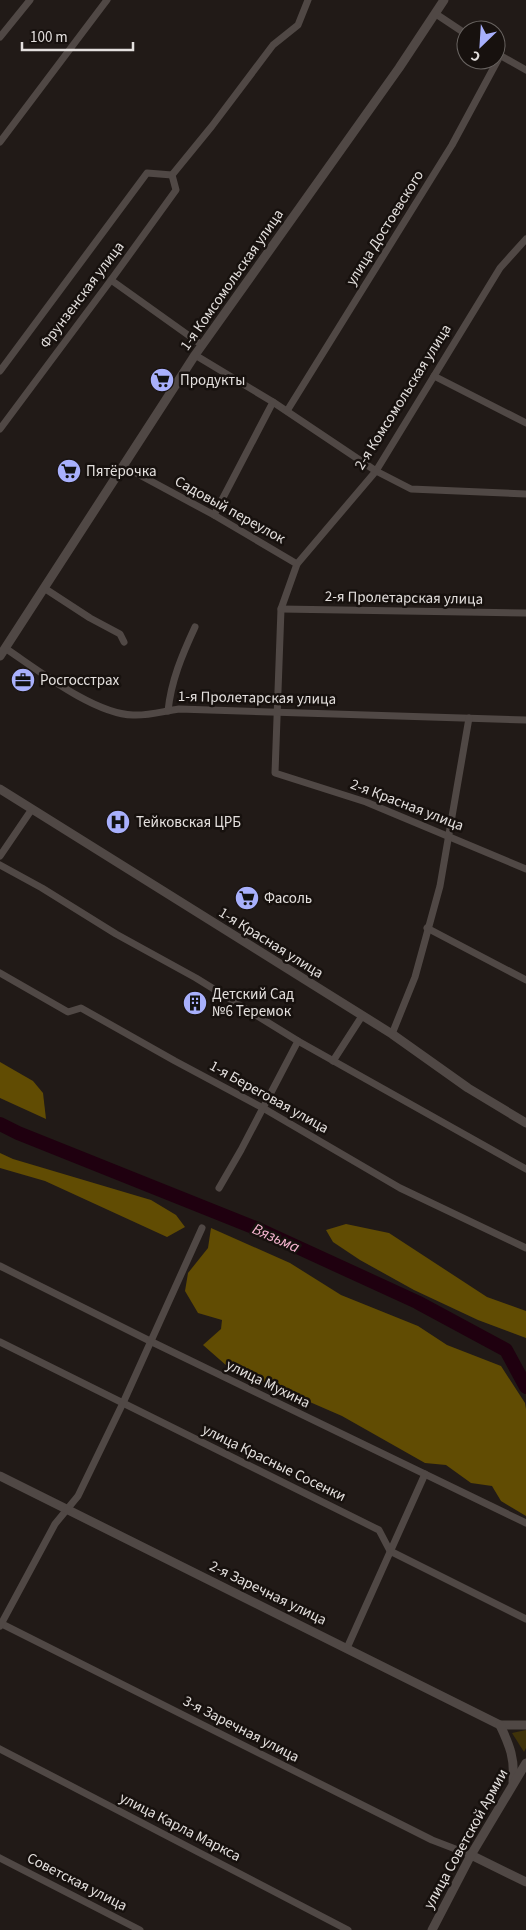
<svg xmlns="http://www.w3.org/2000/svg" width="526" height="1930" font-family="'Source Sans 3',sans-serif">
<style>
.green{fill:#3f320a}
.forest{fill:#614c03}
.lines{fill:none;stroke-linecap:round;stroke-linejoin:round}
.river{stroke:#1f000f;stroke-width:14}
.street{stroke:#504845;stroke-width:7}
.secondary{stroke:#504845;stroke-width:9}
.labels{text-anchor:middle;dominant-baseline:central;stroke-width:5;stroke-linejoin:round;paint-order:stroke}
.street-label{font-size:15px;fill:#e4e0de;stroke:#17110e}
.poi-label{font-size:15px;fill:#e4e0de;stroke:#17110e;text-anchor:start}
.water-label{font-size:16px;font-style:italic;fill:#f8b7d2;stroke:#17110e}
</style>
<rect width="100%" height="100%" fill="#211a17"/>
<polygon class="green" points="526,1730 526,1748 524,1752 512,1733"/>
<g class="forest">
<polygon points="0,1062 33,1081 43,1093 46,1119 0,1098"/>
<polygon points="0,1153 13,1159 151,1200 176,1215 185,1227 167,1237 45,1181 0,1168"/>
<polygon points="346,1224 389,1233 487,1297 526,1311 526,1338 478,1320 414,1290 360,1260 333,1242 326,1230"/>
<polygon points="211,1228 290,1263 341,1295 418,1326 447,1345 501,1366 525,1403 526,1409 526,1516 501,1501 492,1486 471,1483 446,1465 425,1463 342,1416 227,1366 203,1345 221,1329 222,1320 198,1313 185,1291 188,1273 208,1248"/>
</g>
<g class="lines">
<polyline class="river" points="0,1124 18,1133 258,1229 417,1302 506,1350 526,1387"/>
<g class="street">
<polyline points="436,14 466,34"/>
<polyline points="0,37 30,0"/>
<polyline points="496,53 526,70"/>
<polyline points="0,142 107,0"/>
<polyline points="526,239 500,268 376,471 297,564 281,609 275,773 366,802 526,869"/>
<polyline points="111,280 202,345"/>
<polyline points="195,355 273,402 376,471 411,489 526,494"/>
<polyline points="0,371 147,173 172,175 212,126 273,45 298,25 308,0"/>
<polyline points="434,376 526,423"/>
<polyline points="287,411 452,145 500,56"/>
<polyline points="0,429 111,280 176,190 172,175"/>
<polyline points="123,466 214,515 297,564"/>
<polyline points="214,515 273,402"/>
<polyline points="44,588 90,618 120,634 124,642"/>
<polyline points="281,609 526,613"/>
<path d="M5,648C38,670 94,714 133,715C148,716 164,711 179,709L526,720"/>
<path d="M168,711C171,681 182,655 195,627"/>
<polyline points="0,856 32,809"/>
<polyline points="0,865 42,888 116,934 196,978 298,1041 526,1169"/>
<polyline points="427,928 526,980"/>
<polyline points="0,973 68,1012 81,1008 175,1061 263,1108 400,1188 526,1248"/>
<polyline points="392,1034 415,977 440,886 469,718"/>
<polyline points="333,1061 362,1016"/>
<polyline points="219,1188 241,1150 298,1041"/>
<polyline points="0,1266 150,1341 526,1523"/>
<polyline points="0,1342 379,1530 390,1551 526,1619"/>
<polyline points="0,1623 432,1840 471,1855"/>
<polyline points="0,1626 55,1524 78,1496 123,1403 202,1228"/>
<polyline points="347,1648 425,1474"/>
<polyline points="0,1749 348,1930"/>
<polyline points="0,1858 140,1930"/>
</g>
<g class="secondary">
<polyline points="0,656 195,355 399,68 444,0"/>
<polyline points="0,789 392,1034 468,1088 526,1123"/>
<polyline points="0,1476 500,1725 526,1725"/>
<path d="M500,1725C510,1746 515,1759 513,1782"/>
<polyline points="471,1855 526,1882"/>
<polyline points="432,1930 471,1855 526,1763"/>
</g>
</g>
<defs>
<g id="supermarket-disc" transform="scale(1.25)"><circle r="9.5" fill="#a8b0fc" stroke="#17110e"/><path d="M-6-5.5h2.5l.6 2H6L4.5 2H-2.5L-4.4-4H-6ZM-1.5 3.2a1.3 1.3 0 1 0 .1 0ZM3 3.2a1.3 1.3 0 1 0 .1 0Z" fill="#111"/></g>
<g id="office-disc" transform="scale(1.25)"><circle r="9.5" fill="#a8b0fc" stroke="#17110e"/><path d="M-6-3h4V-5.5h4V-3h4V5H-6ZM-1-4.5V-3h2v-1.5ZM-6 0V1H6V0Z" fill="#111"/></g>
<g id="hospital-disc" transform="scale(1.25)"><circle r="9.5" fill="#a8b0fc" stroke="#17110e"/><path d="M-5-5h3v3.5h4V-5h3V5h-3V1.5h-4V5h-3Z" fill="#111"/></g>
<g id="building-disc" transform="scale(1.25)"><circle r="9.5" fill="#a8b0fc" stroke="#17110e"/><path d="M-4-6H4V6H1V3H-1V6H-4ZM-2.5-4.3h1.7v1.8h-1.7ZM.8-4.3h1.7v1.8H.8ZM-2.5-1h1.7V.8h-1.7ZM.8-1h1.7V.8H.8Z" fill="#111"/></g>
</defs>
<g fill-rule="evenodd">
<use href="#supermarket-disc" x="162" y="380"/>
<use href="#supermarket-disc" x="69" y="471"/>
<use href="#office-disc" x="23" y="680"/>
<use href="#hospital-disc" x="118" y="822"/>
<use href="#supermarket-disc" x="247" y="898"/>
<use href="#building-disc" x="195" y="1003"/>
</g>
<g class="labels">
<g class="street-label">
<text transform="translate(385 228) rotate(-58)">улица Достоевского</text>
<text transform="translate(232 280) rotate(-55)">1-я Комсомольская улица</text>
<text transform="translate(82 295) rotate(-53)">Фрунзенская улица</text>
<text transform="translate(403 397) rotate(-58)">2-я Комсомольская улица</text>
<text transform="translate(230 510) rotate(29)">Садовый переулок</text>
<text transform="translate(404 598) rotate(1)">2-я Пролетарская улица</text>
<text transform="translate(257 698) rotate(1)">1-я Пролетарская улица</text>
<text transform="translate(407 805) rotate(21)">2-я Красная улица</text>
<text transform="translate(271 943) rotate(32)">1-я Красная улица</text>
<text transform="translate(269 1097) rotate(29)">1-я Береговая улица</text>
<text transform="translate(268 1384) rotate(26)">улица Мухина</text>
<text transform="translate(274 1463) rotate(26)">улица Красные Сосенки</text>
<text transform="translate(268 1593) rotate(26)">2-я Заречная улица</text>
<text transform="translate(241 1729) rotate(27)">3-я Заречная улица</text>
<text transform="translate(180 1827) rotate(27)">улица Карла Маркса</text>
<text transform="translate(466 1839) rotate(-61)">улица Советской Армии</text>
<text transform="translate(77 1882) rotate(27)">Советская улица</text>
</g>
<g class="poi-label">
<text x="180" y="380">Продукты</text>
<text x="86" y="471">Пятёрочка</text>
<text x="40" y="680">Росгосстрах</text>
<text x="136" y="822">Тейковская ЦРБ</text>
<text x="264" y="898">Фасоль</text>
<text x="212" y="994">Детский Сад<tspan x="212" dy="17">№6 Теремок</tspan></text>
</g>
<g class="water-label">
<text transform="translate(276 1238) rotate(24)">Вязьма</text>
</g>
</g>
<g transform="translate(481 45) rotate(205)"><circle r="24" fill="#17110e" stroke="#696461"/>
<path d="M0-4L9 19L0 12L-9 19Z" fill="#a8b0fc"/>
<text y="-8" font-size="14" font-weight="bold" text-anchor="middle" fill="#e4e0de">С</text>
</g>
<path d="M22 42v8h111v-8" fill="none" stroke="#e4e0de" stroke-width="2.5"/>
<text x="30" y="42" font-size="15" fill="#e4e0de" stroke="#17110e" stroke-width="4" paint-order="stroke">100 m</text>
</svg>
